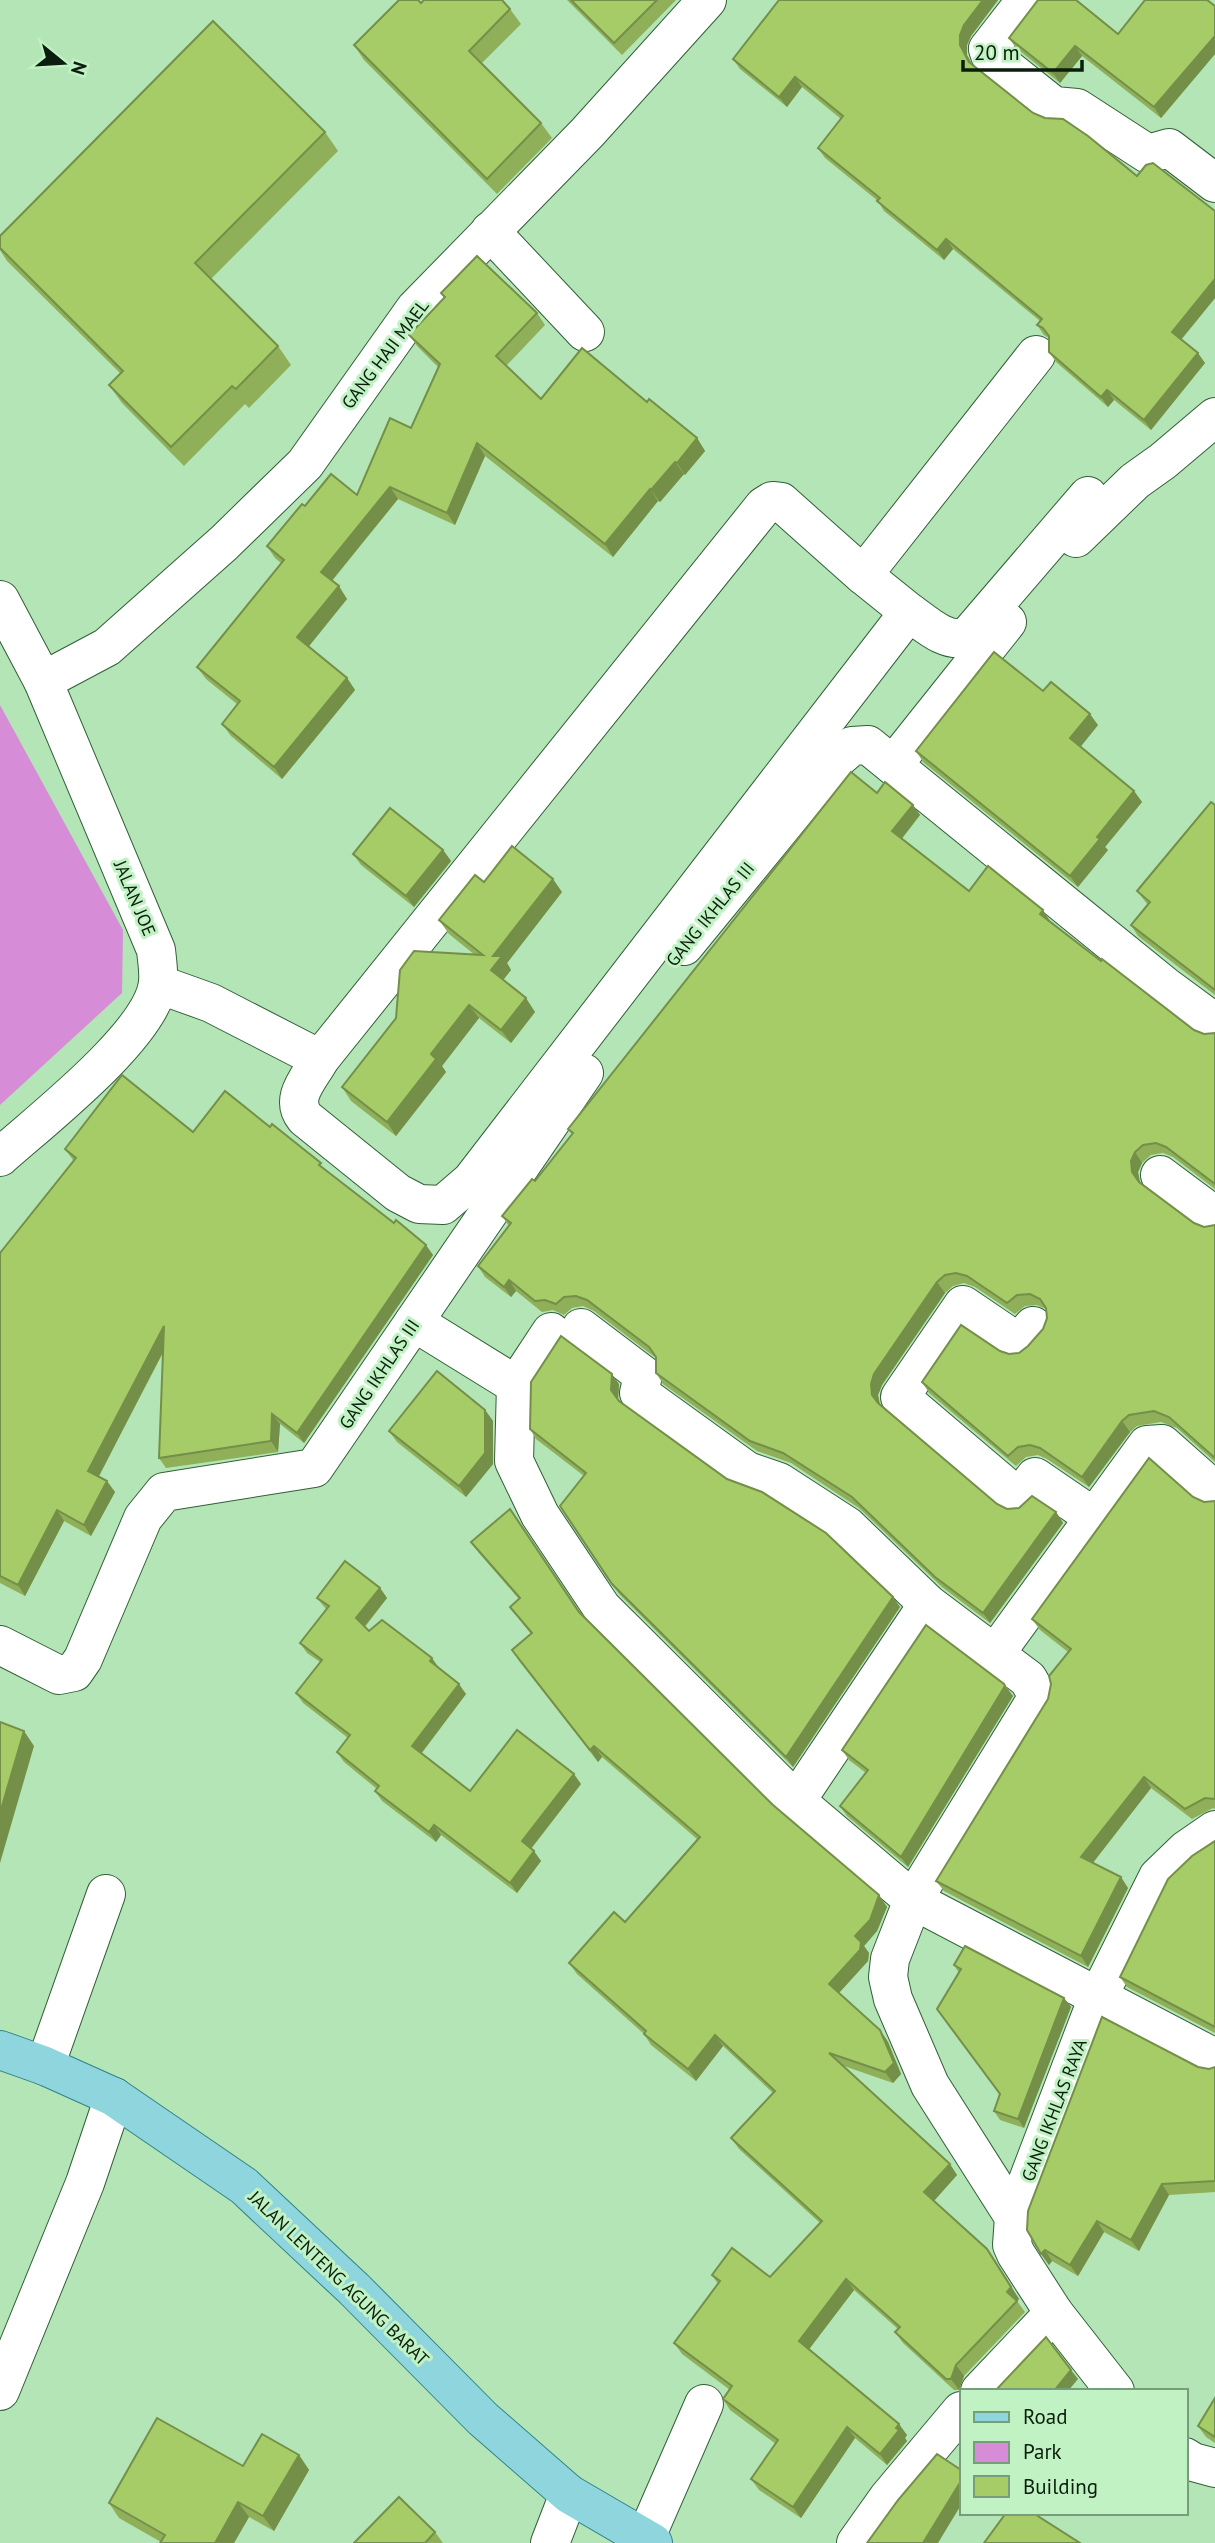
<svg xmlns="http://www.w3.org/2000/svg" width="1215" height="2543" font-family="'PT Sans',sans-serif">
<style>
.green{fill:#d78cd8}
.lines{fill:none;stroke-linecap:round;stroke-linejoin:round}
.minor-casing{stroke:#325f37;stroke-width:40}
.major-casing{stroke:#318386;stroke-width:40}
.minor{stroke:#fff;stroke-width:38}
.major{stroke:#8fd5dd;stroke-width:38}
.wall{fill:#8faf59}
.shaded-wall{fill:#748f48}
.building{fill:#a6cc67;stroke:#748f48;stroke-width:2}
.labels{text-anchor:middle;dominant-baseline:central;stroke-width:6;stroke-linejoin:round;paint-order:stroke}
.street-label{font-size:18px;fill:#0b1e0d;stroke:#c0f2c3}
</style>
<rect width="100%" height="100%" fill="#b3e5b6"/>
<polygon class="green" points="0,705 123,930 122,993 0,1105"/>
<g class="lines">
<g class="minor-casing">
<g id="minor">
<polyline points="1026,0 988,49 990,55 1054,106 1077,108 1148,154 1169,148 1215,183"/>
<polyline points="490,231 585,332"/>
<polyline points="1076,538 1135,481 1163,461 1215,417"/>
<polyline points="863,575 1036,355"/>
<path d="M0,600L43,681L156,950C157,960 159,972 158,982C154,1033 39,1122 0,1157"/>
<path d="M909,612L863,575L781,502L772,501L764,506L320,1059C309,1079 289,1098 305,1118L398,1193L419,1204L443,1205L471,1181L909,612C925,623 946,644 967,637L1088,496"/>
<polyline points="43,681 107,647 224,543 305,464 415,309 587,133 707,0"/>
<polyline points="893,765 1007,622"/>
<polyline points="684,946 838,758 852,746 868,745 1165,986 1215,1023"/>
<polyline points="158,984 211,1003 320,1059"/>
<polyline points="1160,1175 1215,1216"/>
<polyline points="414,1322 516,1385"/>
<polyline points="1033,1326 1019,1343 963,1305 900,1397 1019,1498 1035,1477 1095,1518"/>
<polyline points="581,1328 643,1375 639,1393 747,1471 779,1482 847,1526 928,1604 1028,1679 1036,1693 1037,1698 913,1900 1215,2058"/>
<polyline points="551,1332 516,1385 514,1461 540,1515 602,1608 796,1801 913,1900 890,1959 888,1977 893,1999 930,2085 1014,2217"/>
<polyline points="0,1645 59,1675 74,1672 83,1659 143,1518 164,1492 314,1468 584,1073"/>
<polyline points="995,1654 1147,1445 1162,1444 1215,1491"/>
<polyline points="796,1801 928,1604"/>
<polyline points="45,2066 106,1894"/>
<polyline points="1054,2313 1115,2391"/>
<polyline points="0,2391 85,2183 114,2097"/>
<polyline points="980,2391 1054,2313 1016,2254 1012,2245 1014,2217 1098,1997 1158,1877 1186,1850 1215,1830"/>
<polyline points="1185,2457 1193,2462 1215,2468"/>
<polyline points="645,2539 704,2404"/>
<polyline points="550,2543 569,2494"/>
<polyline points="856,2543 888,2498 961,2411"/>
</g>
</g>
<g class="major-casing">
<polyline id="major" points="0,2050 45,2066 114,2097 244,2186 354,2289 483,2419 569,2494 653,2543"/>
</g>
<use href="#minor" class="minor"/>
<use href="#major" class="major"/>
</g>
<g class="wall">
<polygon points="567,0 676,0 622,55"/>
<polygon points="779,0 998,0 971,36 967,45 967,55 972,64 1033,113 1137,176 1215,211 1215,298 1181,340 1205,363 1151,430 1114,400 1108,407 1056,362 1049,352 1049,338 1044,335 1037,325 1040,321 953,249 944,260 884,211 878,201 825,158 818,148 841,119 802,87 787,107 740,69 733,59"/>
<polygon points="421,3 510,9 521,24 482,63 541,123 552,138 497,194 364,60 354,45"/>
<polygon points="1036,3 1118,34 1215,6 1215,54 1161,118 1082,56 1060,83 1016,48 1009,38"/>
<polygon points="325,132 338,151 211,279 278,346 291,365 249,408 245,404 184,466 122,403 109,385 120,373 7,261 0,250 0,236"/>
<polygon points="441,293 537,313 545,325 506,366 541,399 647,402 697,438 705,451 685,475 684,474 660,502 658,501 613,557 485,456 455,525 398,499 332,581 347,599 308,646 347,678 355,690 282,779 231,736 222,724 237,704 206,679 197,667 281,563 275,558 267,546 305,506 357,495 411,428 438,367 418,347 409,335 444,298"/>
<polygon points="1043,691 1098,725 1080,747 1134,791 1142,802 1105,847 1108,850 1078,887 923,762 916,751"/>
<polygon points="877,793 913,805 920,815 902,838 969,891 1050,921 1101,961 1194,1030 1204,1034 1215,1033 1215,1189 1173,1157 1163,1153 1151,1155 1142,1163 1138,1172 1140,1182 1194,1223 1204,1227 1215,1225 1215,1462 1177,1428 1161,1422 1137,1426 1130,1432 1089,1487 1047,1459 1038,1455 1026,1457 1016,1466 929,1393 922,1382 1000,1351 1009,1354 1019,1353 1028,1346 1043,1329 1047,1318 1046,1309 1037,1305 1025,1306 1015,1314 975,1287 964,1283 953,1286 945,1293 882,1385 878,1395 880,1404 997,1504 1007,1509 1056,1512 1063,1523 990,1623 942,1587 859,1508 791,1463 757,1451 663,1384 656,1373 656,1358 594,1311 583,1306 572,1308 564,1315 553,1310 542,1312 516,1291 511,1297 485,1277 478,1266 509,1226 502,1216 535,1181 572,1134 568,1129"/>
<polygon points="1215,805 1215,995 1138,936 1131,925 1148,905 1137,891"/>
<polygon points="443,850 451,861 414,907 361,865 353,854"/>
<polygon points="484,882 562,892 507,963 511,970 503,980 535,1012 511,1043 479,1018 442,1066 446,1072 396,1136 351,1101 342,1087 475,955 449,934 439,920"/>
<polygon points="193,1132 327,1171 433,1255 304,1443 280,1424 278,1452 166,1468 159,1458 163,1353 98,1477 115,1492 91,1536 64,1521 25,1596 0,1583 0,1253 73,1160 65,1149"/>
<polygon points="619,1384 618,1400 900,1607 793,1767 619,1594 612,1584 584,1476 536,1439 530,1429"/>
<polygon points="485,1410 493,1421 493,1464 466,1497 397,1442 389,1431"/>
<polygon points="1193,1497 1204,1502 1215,1501 1215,1809 1213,1808 1192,1819 1151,1788 1092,1863 1128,1888 1088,1967 944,1891 936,1881 1048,1699 1068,1652 1040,1630 1032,1619"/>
<polygon points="471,1542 580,1614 773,1805 879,1895 887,1907 877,1931 864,1946 869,1953 868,1961 839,1993 880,2030 888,2042 901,2074 893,2083 844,2066 957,2175 934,2201 995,2260 1019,2299 1017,2301 1025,2312 964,2376 959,2390 954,2390 903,2343 895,2332 898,2329 854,2290 809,2349 907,2435 905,2438 907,2441 887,2465 855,2438 801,2518 759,2490 751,2479 776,2444 730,2410 723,2399 730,2390 682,2354 674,2343 718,2284 712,2275 770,2277 820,2223 739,2149 731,2138 773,2093 723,2046 696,2081 651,2045 644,2034 577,1974 569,1963 625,1922 697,1839 602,1757 598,1762 519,1661 512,1650 531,1634 510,1607 519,1599 479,1553"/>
<polygon points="380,1588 387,1598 365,1627 369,1631 439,1668 466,1694 422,1753 470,1791 581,1784 531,1849 541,1861 517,1893 441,1835 436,1842 382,1801 375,1791 377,1789 344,1762 337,1752 348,1738 303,1703 296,1693 320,1662 307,1653 300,1643 326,1609 317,1598"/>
<polygon points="1004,1684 1013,1696 908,1867 847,1816 840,1806 866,1773 849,1760 842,1750"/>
<polygon points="1215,1841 1215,2033 1127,1987 1120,1977"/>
<polygon points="954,1965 1064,1998 1071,2007 1024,2128 1000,2120 994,2111 999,2094 959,1973"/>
<polygon points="1198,2067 1209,2069 1215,2067 1215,2192 1169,2195 1139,2251 1104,2232 1078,2276 1052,2261 1049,2265 1041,2254"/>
<polygon points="1215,2398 1215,2443 1206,2437 1198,2426"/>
<polygon points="299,2455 309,2470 274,2531 249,2517 234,2543 160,2543 161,2542 119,2518 109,2503 243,2466"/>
<polygon points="435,2532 443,2543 354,2543"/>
</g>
<g class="shaded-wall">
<polygon points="983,0 998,0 971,36 967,45 967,55 976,72 960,45 960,35 964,25"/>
<polygon points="1215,36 1215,54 1161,118 1154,107"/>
<polygon points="1075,46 1082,56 1060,83 1053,73"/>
<polygon points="795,77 802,87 787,107 779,97"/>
<polygon points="946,239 953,249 944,260 937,250"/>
<polygon points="1215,279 1215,298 1179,342 1172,332"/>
<polygon points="1198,353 1205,363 1151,430 1144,420"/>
<polygon points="1107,390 1114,400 1108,407 1101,397"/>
<polygon points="697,438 705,451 685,475 677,463"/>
<polygon points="477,443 485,456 455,525 447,513"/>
<polygon points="675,462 684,474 660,502 651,490"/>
<polygon points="390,487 398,499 329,584 321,572"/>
<polygon points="650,489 658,501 613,557 605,544"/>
<polygon points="339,586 347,599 306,650 297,637"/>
<polygon points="347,678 355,690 282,779 274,767"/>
<polygon points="1090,714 1098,725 1078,750 1070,738"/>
<polygon points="1134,791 1142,802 1105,847 1108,850 1078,887 1070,876 1097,837"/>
<polygon points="913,805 920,815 900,841 892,831"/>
<polygon points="443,850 451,861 414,907 406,896"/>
<polygon points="553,879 562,892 507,963 511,970 500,984 491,970 493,956"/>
<polygon points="1043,910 1050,921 1047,924 1040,914"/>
<polygon points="526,998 535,1012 511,1043 501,1030"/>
<polygon points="469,1005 479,1018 442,1066 446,1072 396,1136 387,1122 431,1054"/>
<polygon points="1135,1152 1142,1163 1138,1172 1140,1183 1132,1172 1131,1161"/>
<polygon points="426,1245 433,1255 304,1443 297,1433"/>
<polygon points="509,1280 516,1291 511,1297 504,1287"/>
<polygon points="937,1282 945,1293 882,1385 878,1395 880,1406 872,1395 871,1384 874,1374"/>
<polygon points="164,1326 171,1336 96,1482 88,1471"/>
<polygon points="612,1374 619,1384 618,1400 611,1390"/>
<polygon points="485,1410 493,1421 493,1464 466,1497 459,1486"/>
<polygon points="272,1414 280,1424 278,1452 271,1441"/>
<polygon points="1122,1421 1130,1432 1089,1487 1082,1477"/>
<polygon points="107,1481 115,1492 91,1536 84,1525"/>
<polygon points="57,1510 64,1521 25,1596 18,1585"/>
<polygon points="1056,1512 1063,1523 990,1623 983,1613"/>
<polygon points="380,1588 387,1598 363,1628 356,1618"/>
<polygon points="893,1597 900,1607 793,1767 786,1757"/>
<polygon points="432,1658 439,1668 430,1661"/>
<polygon points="459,1684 466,1694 419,1756 412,1746"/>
<polygon points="1005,1686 1013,1696 908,1867 901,1857"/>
<polygon points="24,1731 34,1746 0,1863 0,1813"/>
<polygon points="594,1746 602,1757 598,1762 590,1750"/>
<polygon points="574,1774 581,1784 529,1851 522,1841"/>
<polygon points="1144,1777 1151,1788 1089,1868 1081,1857"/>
<polygon points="434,1825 441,1835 436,1842 429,1832"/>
<polygon points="534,1851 541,1861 517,1893 510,1883"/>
<polygon points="1121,1877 1128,1888 1088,1967 1081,1956"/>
<polygon points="879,1895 887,1907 877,1931 864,1946 869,1953 868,1961 837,1995 829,1984"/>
<polygon points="1064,1998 1071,2007 1024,2128 1018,2119"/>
<polygon points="880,2030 888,2042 901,2074 893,2083 885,2072"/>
<polygon points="715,2035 723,2046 696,2081 688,2069"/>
<polygon points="950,2164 957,2175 932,2203 924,2192"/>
<polygon points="1162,2184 1169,2195 1139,2251 1131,2240"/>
<polygon points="1097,2221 1104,2232 1078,2276 1070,2265"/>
<polygon points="987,2249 1019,2299 1015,2303 1007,2292"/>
<polygon points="1045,2250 1052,2261 1049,2265 1041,2254"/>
<polygon points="846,2279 854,2290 807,2352 799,2341"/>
<polygon points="956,2365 964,2376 959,2390 951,2379"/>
<polygon points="1071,2370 1078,2379 1068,2391 1054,2391"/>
<polygon points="899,2424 907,2435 905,2438 907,2441 887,2465 880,2454"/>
<polygon points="847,2427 855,2438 801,2518 793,2507"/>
<polygon points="299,2455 309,2470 274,2531 263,2516"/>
<polygon points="961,2481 961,2505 938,2543 923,2543"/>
<polygon points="238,2502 249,2517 234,2543 215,2543"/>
</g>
<g class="building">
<polygon points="399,0 418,0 421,3 424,0 502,0 510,9 469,51 541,123 487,179 354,45"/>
<polygon points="571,0 657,0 614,43"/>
<polygon points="779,0 983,0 964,25 960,35 960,45 969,62 1033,113 1045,118 1063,119 1088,136 1137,176 1146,165 1153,163 1215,211 1215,279 1172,332 1198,353 1144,420 1107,390 1101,397 1049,352 1049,336 1043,328 1037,325 1042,319 946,239 937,250 877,201 880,198 818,148 843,116 795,77 779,97 733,59"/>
<polygon points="1038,0 1076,0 1118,34 1145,0 1207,0 1215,6 1215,36 1154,107 1075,46 1053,73 1009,38"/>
<polygon points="213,21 325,132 195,263 278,346 236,389 232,386 171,447 109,385 123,371 0,248 0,236"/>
<polygon points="477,256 537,313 496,356 541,399 582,348 647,402 649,399 697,438 677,463 675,462 651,490 650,489 605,544 477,443 447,513 390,487 321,572 339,586 297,637 347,678 274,767 222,724 240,701 197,667 284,560 267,546 302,504 305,506 331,474 357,495 390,418 411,428 440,364 409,335 445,297 441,293"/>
<polygon points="994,652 1043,691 1051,682 1090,714 1070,738 1134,791 1097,837 1100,839 1070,876 916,751"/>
<polygon points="851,772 877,793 885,782 913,805 892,831 969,891 988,866 1043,910 1040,914 1101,961 1102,959 1194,1030 1204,1034 1215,1033 1215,1184 1166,1147 1156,1143 1143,1145 1135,1152 1131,1161 1132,1172 1139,1182 1194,1223 1204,1227 1215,1225 1215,1458 1169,1417 1154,1411 1129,1415 1122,1421 1082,1477 1040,1448 1030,1445 1018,1447 1008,1456 922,1382 961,1325 1000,1351 1009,1354 1019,1353 1028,1346 1043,1329 1047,1318 1046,1308 1040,1299 1030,1294 1017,1295 1007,1303 967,1276 956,1273 945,1275 937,1282 874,1374 871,1384 872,1395 878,1403 997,1504 1007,1509 1019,1508 1032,1496 1056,1512 983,1613 935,1577 852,1497 783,1453 750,1441 656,1373 656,1357 649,1347 587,1300 576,1296 564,1297 556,1304 545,1300 535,1301 509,1280 504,1287 478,1266 511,1223 502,1216 532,1179 535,1181 573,1133 568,1129"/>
<polygon points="1211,802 1215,805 1215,990 1131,925 1150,902 1137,891"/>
<polygon points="390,808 443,850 406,896 353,854"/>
<polygon points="512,846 553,879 493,956 502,956 491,970 526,998 501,1030 469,1005 431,1054 436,1059 387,1122 342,1087 396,1018 400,970 414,951 483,955 439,920 475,875 484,882"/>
<polygon points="122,1075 193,1132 225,1091 270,1127 272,1124 321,1163 319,1165 394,1223 396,1220 426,1245 297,1433 272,1414 271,1441 159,1458 164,1326 88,1471 107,1481 84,1525 57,1510 18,1585 0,1576 0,1253 76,1158 65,1149"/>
<polygon points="561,1336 612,1374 611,1390 619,1401 727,1479 762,1492 826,1533 893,1597 786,1757 612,1584 560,1506 586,1473 530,1429 531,1382"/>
<polygon points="437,1371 485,1410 485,1453 459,1486 389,1431"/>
<polygon points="1149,1458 1193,1497 1204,1502 1215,1501 1215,1799 1205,1798 1185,1809 1144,1777 1081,1857 1121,1877 1081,1956 936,1881 1048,1699 1051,1684 1049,1676 1071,1649 1032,1619"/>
<polygon points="510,1509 579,1612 773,1805 879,1895 870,1920 855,1936 861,1942 860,1950 829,1984 880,2030 894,2063 885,2072 829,2053 950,2164 924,2192 987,2249 1011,2287 1007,2292 1017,2301 956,2365 951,2379 946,2379 895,2332 900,2327 846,2279 799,2341 899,2424 896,2428 899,2430 880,2454 847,2427 793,2507 751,2479 778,2440 723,2399 732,2386 674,2343 720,2281 712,2275 732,2248 770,2277 822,2221 731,2138 775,2091 715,2035 688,2069 644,2034 646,2031 569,1963 614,1912 625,1922 700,1837 594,1746 590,1750 512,1650 532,1633 510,1607 520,1598 471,1542"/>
<polygon points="345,1561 380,1588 356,1618 369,1631 382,1620 432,1658 430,1661 459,1684 412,1746 470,1791 517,1730 574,1774 522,1841 534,1851 510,1883 434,1825 429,1832 375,1791 379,1786 337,1752 350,1735 296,1693 322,1660 300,1643 329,1606 317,1598"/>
<polygon points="926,1625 1004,1684 1005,1686 901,1857 840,1806 868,1770 842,1750"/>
<polygon points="0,1722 24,1731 0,1813"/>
<polygon points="1215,1841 1215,2027 1120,1977 1168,1879 1192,1856"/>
<polygon points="965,1946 1064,1998 1018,2119 994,2111 1000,2094 937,2009 961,1969 954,1965"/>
<polygon points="1102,2017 1198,2067 1209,2069 1215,2067 1215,2181 1162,2184 1131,2240 1097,2221 1070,2265 1045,2250 1041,2254 1027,2230 1028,2211"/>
<polygon points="1046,2337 1071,2370 1054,2391 995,2391"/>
<polygon points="1215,2398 1215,2437 1198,2426"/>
<polygon points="157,2418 243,2466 262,2434 299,2455 263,2516 238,2502 215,2543 160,2543 165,2535 109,2503"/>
<polygon points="937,2454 961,2470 961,2481 923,2543 867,2543 898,2500"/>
<polygon points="399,2497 435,2532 425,2543 354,2543"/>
<polygon points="1006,2513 1033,2513 1080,2543 984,2543"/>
</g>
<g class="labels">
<g class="street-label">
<text transform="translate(385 354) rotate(-53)">GANG HAJI MAEL</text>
<text transform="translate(135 898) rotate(67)">JALAN JOE</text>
<text transform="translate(710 914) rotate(-51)">GANG IKHLAS III</text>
<text transform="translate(379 1374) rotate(-56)">GANG IKHLAS III</text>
<text transform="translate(1054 2110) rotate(-69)">GANG IKHLAS RAYA</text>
<text transform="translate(339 2278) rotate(44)">JALAN LENTENG AGUNG BARAT</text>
</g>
</g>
<rect x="960" y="2389" width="228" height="126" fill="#c0f2c3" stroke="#789d7a" stroke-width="2"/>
<rect x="974" y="2412" width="35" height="10" fill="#8fd5dd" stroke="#789d7a" stroke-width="2"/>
<text x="1023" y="2424" font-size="21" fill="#0b1e0d">Road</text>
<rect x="974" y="2442" width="35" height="21" fill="#d78cd8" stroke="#789d7a" stroke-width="2"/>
<text x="1023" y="2459" font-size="21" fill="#0b1e0d">Park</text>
<rect x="974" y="2476" width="35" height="21" fill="#a6cc67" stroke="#789d7a" stroke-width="2"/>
<text x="1023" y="2494" font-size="21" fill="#0b1e0d">Building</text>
<g transform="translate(63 63) rotate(108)" stroke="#c0f2c3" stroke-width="5" paint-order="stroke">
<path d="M0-5L12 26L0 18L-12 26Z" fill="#0b1e0d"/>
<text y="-10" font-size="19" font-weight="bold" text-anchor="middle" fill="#0b1e0d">N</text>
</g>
<path d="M963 60v10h119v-10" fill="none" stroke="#0b1e0d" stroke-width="3.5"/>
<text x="974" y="60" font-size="21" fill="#0b1e0d" stroke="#c0f2c3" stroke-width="5" paint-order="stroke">20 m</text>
</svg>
